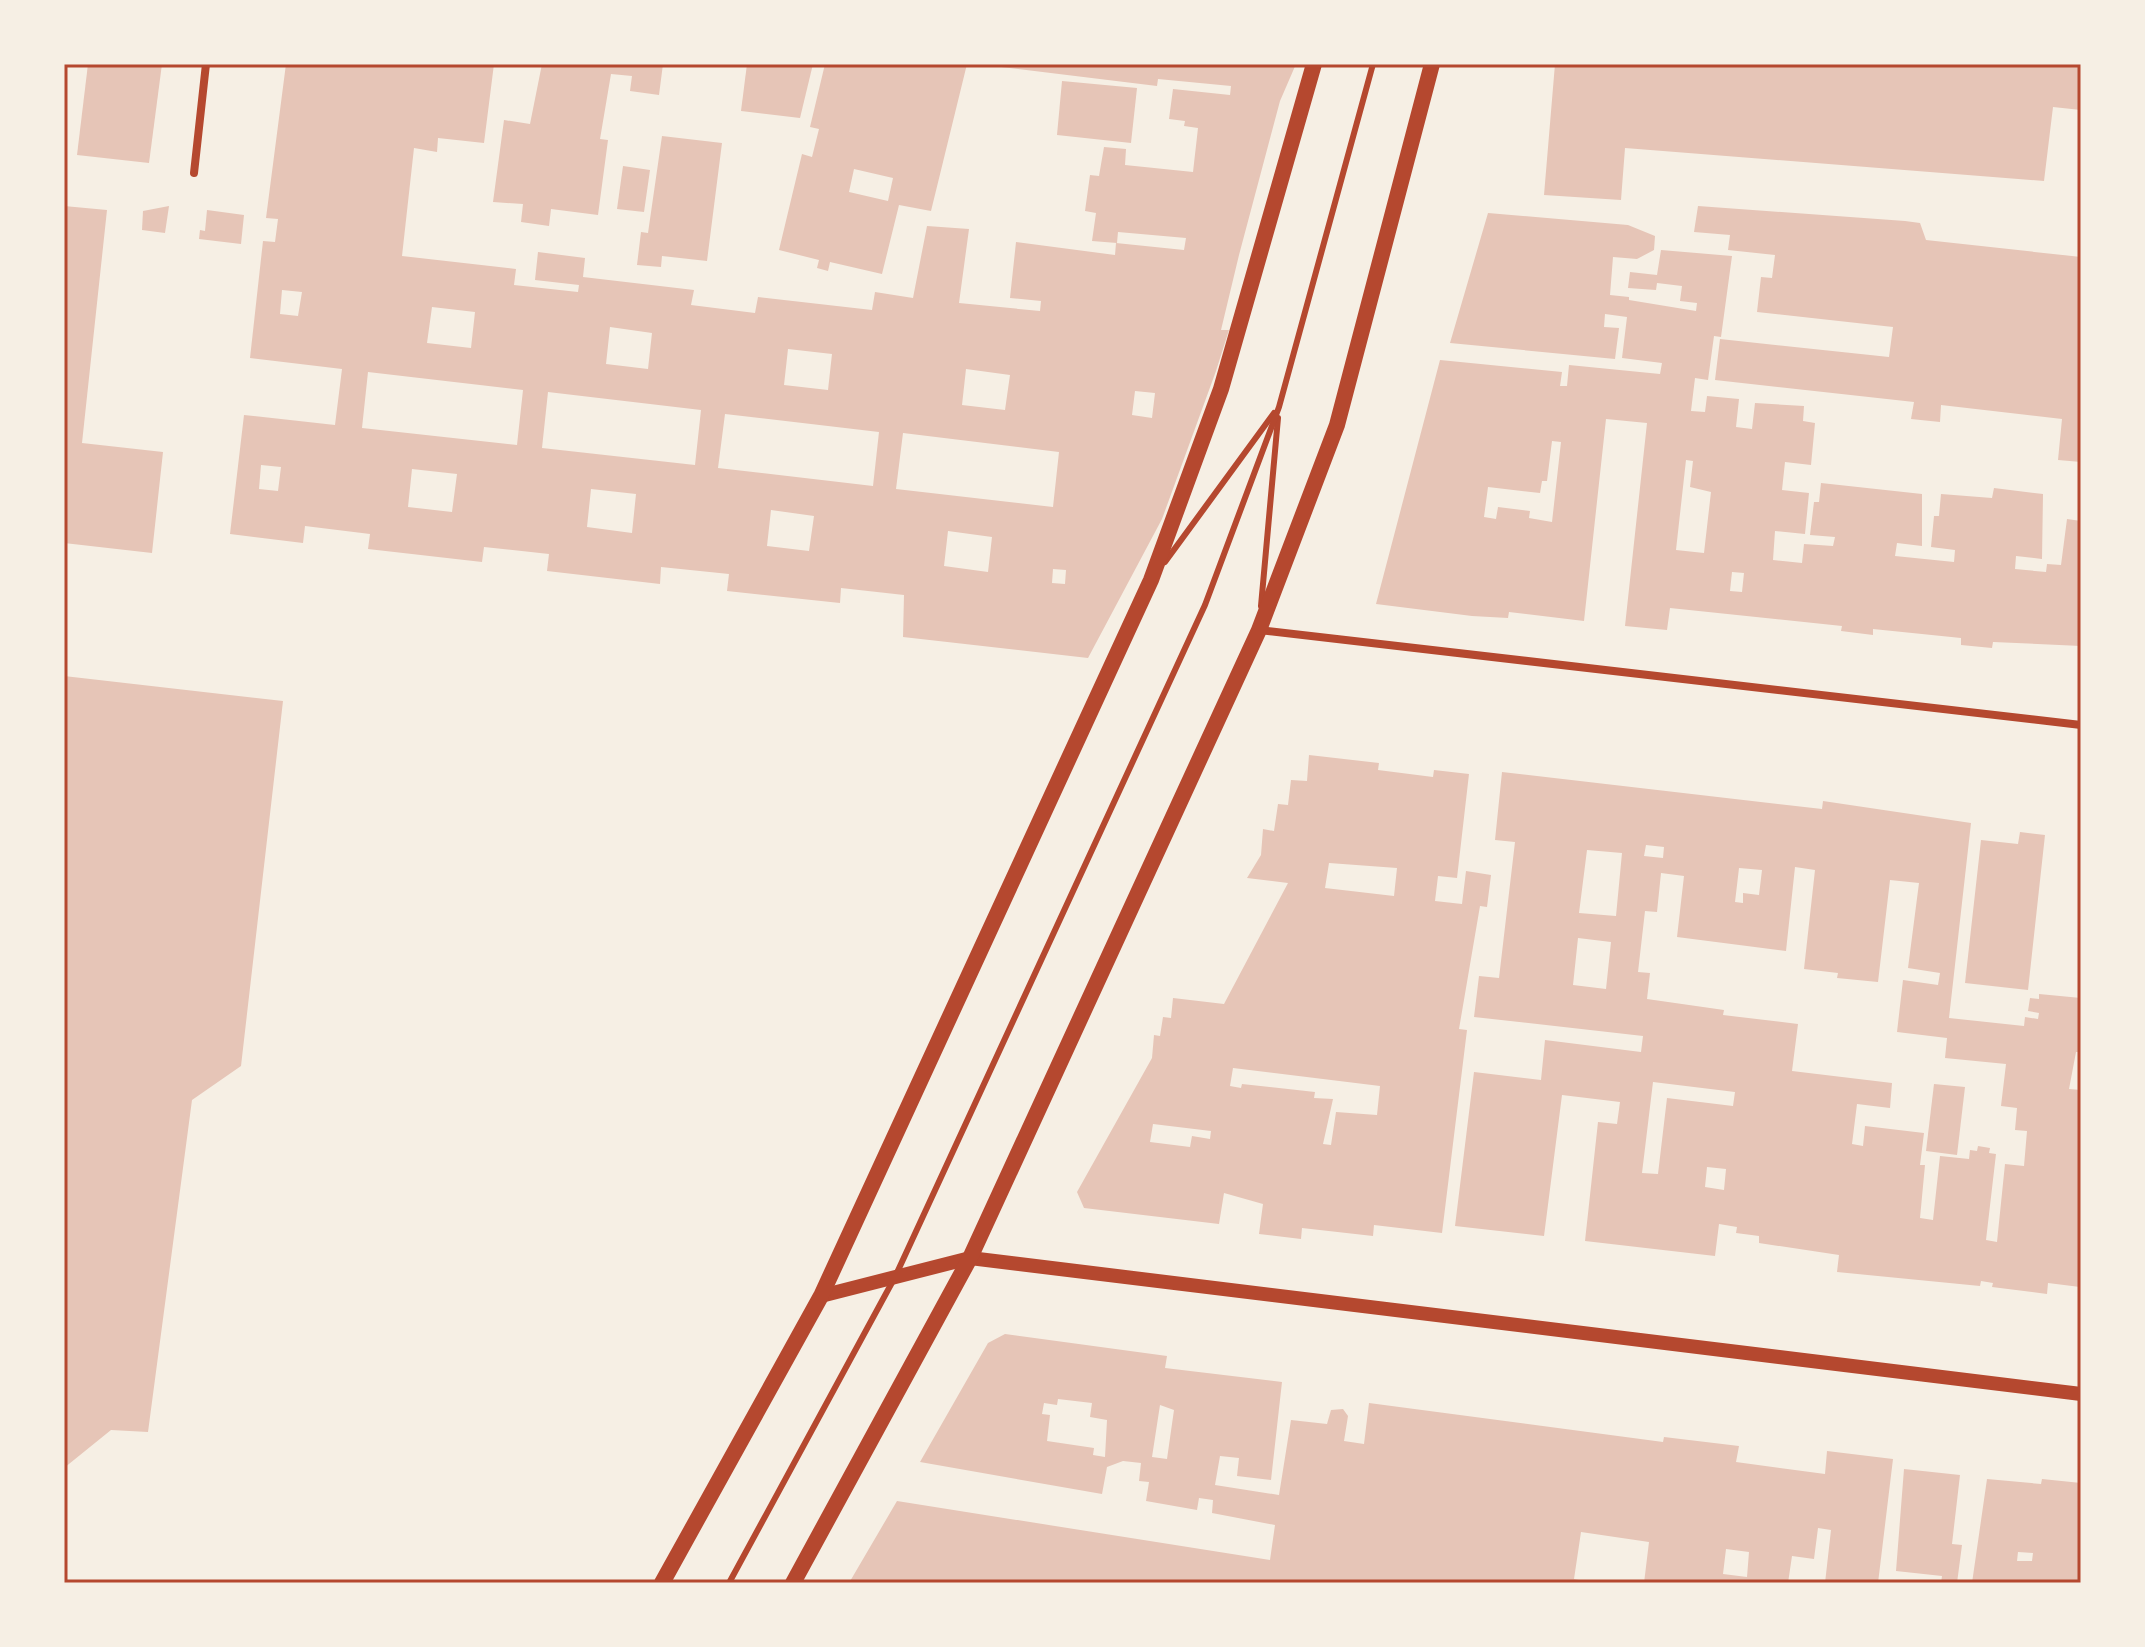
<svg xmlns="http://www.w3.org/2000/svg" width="2145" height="1647" font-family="Lora,serif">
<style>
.building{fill:#e6c5b7;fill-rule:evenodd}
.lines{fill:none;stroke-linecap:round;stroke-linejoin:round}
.service{stroke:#b5482f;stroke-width:6}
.minor{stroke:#b5482f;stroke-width:8}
.tertiary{stroke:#b5482f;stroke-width:14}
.secondary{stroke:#b5482f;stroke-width:16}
.neatline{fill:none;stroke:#b5482f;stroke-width:3}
</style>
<rect width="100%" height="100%" fill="#f6efe4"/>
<g class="building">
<polygon points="88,64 162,64 149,163 77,155"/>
<path d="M286,64H494L484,143L438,138L437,152L414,148L402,256L516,269L514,285L578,292L579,285L535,280L538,252L585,258L583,277L694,290L691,305L755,313L758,297L872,310L875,292L913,298L927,226L969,229L959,303L1040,311L1041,301L1010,298L1016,242L1115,255L1116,243L1184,250L1186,238L1118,232L1117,243L1092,241L1096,213L1085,211L1090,175L1099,176L1104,147L1126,149L1125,165L1193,172L1198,128L1184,126L1185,121L1169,119L1173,89L1230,95L1231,86L1158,79L1157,86L976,64H1296L1280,101L1239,255L1221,330H1229L1216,371L1162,519L1088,658L903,637L904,595L841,588L840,603L727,591L729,574L661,567L660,584L547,571L549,554L484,547L482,562L368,549L370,534L305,526L303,543L230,534L244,415L335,425L342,369L250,358L263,241L275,242L278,219L266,218ZM282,290L302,292L298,316L280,314ZM432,307L475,312L471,348L427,343ZM610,327L652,333L648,369L606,364ZM788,349L832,354L828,390L784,385ZM966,369L1010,375L1005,410L962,405ZM368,372L523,390L517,445L362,428ZM1135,391L1155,393L1152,418L1132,415ZM548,392L701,410L695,465L542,448ZM725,414L879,432L873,486L718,468ZM903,433L1059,452L1053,507L896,489ZM261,465L281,467L278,491L259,489ZM412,469L457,474L452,512L408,507ZM591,489L636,494L632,533L587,527ZM771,510L814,516L809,551L767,546ZM948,531L992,537L988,572L944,566ZM1053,569L1066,570L1065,584L1052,583Z"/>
<polygon points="542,64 663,64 659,95 630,91 632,76 611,74 600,139 608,140 598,215 551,209 549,226 521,222 523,204 493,202 504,120 530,124"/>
<polygon points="747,64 813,64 800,118 741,111"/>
<path d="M825,64H967L931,211L899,205L882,274L830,262L828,271L817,268L819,260L779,250L802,154L812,157L819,129L810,127ZM854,169L893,178L888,201L849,192Z"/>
<polygon points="1555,64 2081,64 2081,110 2053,107 2044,181 1625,148 1621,200 1544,195"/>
<polygon points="1062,81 1137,88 1131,143 1057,135"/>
<polygon points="662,136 722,143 707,261 662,256 661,267 637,265 641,232 648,233"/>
<polygon points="623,166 650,170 644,212 617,209"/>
<polygon points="64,206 107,210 82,443 163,452 152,553 64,543"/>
<polygon points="169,206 165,233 142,230 143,211"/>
<polygon points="1698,206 1905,221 1920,223 1926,240 2081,257 2081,462 2058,460 2062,419 1941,405 1940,422 1911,419 1914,402 1715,380 1720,339 1889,357 1893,327 1757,312 1761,277 1772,278 1775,255 1728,250 1730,235 1694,232"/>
<polygon points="207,210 244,215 241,244 199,239 200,230 205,231"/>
<path d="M1488,213L1628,225L1655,236L1654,250L1637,259L1613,257L1610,295L1629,297V300L1696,311L1697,303L1680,301L1682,286L1657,283L1656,290L1628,288L1630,272L1657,275L1661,250L1732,256L1721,337L1714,336L1708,380L1695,378L1691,411L1705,412L1707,396L1739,399L1736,427L1752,429L1755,403L1804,406L1803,421L1815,423L1811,465L1785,462L1782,490L1809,493L1805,534L1775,531L1773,560L1802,563L1804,544L1833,546L1835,537L1810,535L1814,502H1819L1821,483L1922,494V546L1897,543L1895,556L1954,562L1955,550L1931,547L1934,516H1939L1941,494L1992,498L1994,488L2043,494L2042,559L2016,556L2015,569L2046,572L2047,564L2061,565L2067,519L2081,521V646L1993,642L1992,648L1961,645V638L1873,629V635L1841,631L1842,626L1670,608L1667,630L1625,626L1647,423L1606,419L1584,621L1509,612L1508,618L1472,616L1376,604L1440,360L1562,372L1560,386H1567L1569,365L1660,374L1662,363L1622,358L1627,317L1605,314L1604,327L1619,328L1615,359L1450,343ZM1552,441L1561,442L1552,522L1529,518L1530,511L1498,507L1496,519L1484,517L1488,487L1540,493L1542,481H1547ZM1686,460L1693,461L1690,487L1711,492L1704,553L1676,550ZM1732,572L1744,573L1742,592L1730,591Z"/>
<polygon points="64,676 283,701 241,1066 192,1100 148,1432 111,1430 64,1468"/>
<path d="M1309,755L1379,763L1378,770L1433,777L1434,770L1469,774L1457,878L1438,876L1435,901L1462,904L1466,871L1491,875L1487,907L1480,906L1459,1029L1467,1030L1442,1233L1374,1225L1373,1236L1302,1228L1301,1239L1259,1234L1263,1204L1224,1193L1219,1224L1084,1208L1077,1192L1152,1058L1154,1035L1160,1036L1163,1017L1171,1018L1173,998L1224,1004L1288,883L1247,878L1261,855L1263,829L1274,831L1278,804L1288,805L1291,780L1307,781ZM1329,863L1397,868L1394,896L1325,888ZM1233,1068L1380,1086L1377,1115L1336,1112L1331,1145L1323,1144L1333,1099L1314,1098L1315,1092L1242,1084L1241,1088L1230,1086ZM1153,1124L1211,1131L1210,1139L1192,1136L1190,1147L1150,1142Z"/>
<path d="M1502,772L1822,809L1823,801L1971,823L1949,1018L2024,1026L2025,1017L2038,1019L2039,1013L2028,1011L2030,998L2039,999V994L2081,998V1052H2076L2069,1089L2081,1090L2080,1287L2048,1283L2047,1294L1992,1287L1993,1283L1981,1281L1980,1286L1837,1272L1839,1255L1759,1243V1236L1736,1233L1737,1227L1719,1224L1715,1256L1585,1241L1598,1122L1617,1124L1620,1102L1562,1095L1544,1236L1455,1226L1474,1072L1541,1080L1545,1040L1641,1052L1643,1036L1474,1017L1479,976L1499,978L1515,842L1495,840ZM1646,845L1664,847L1663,858L1644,856ZM1587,850L1622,853L1616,916L1579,913ZM1795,867L1815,870L1804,969L1838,973L1837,978L1878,982L1890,880L1919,883L1908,968L1940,973L1938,985L1903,980L1897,1032L1947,1038L1945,1058L2006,1064L2001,1106L2017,1108L2015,1130L2027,1131L2024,1166L2005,1164L1997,1242L1986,1240L1996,1154L1989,1153L1990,1148L1978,1146L1977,1151L1970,1150L1969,1159L1940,1156L1933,1220L1920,1218L1925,1165H1920L1924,1133L1865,1126L1863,1146L1852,1144L1857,1104L1890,1108L1892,1083L1792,1071L1798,1024L1723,1015L1724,1010L1647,999L1650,973L1638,972L1645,911L1657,912L1661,873L1684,876L1677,937L1786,951ZM1739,868L1762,870L1759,895L1743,893V903L1735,902ZM1578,938L1611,942L1606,989L1573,985ZM1653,1082L1735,1092L1733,1106L1667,1098L1658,1174L1642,1173ZM1707,1167L1726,1169L1724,1190L1705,1187Z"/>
<polygon points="2020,832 2045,835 2028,990 1965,983 1981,840 2018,844"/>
<polygon points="1934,1084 1965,1087 1957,1155 1926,1151"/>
<path d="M1005,1334L1167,1356L1165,1368L1282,1382L1271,1480L1237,1476L1239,1458L1220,1456L1215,1485L1279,1495L1291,1420L1327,1424L1331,1410L1343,1409L1348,1416L1344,1441L1364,1444L1369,1403L1663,1442L1664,1437L1739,1446L1736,1462L1825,1474L1827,1451L1893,1459L1878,1583H1825L1831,1530L1818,1528L1814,1559L1792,1556L1788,1583H1644L1649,1542L1581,1532L1574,1579L1593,1583H849L897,1501L1270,1560L1275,1525L1212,1513L1213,1500L1199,1498L1197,1510L1146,1501L1149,1482L1139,1481L1141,1463L1123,1461L1107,1467L1102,1494L920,1462L988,1343ZM1058,1399L1092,1403L1090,1417L1107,1420L1105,1457L1093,1455L1094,1448L1047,1441L1050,1415L1042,1414L1044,1403L1057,1405ZM1160,1405L1174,1410L1167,1459L1152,1457ZM1726,1549L1749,1552L1747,1577L1723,1574Z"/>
<polygon points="1904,1469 1960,1475 1952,1544 1962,1545 1957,1583 1941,1583 1942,1576 1896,1571"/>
<path d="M1987,1479L2041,1484L2042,1479L2081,1483L2080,1583H1972ZM2018,1552L2033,1553L2032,1561H2017Z"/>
</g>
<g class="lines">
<g class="service">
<polyline points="1165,562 1274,413"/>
<polyline points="1261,606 1278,418"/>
<polyline points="729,1583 895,1277 1205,605 1279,407 1373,64"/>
</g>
<g class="minor">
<polyline points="194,173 206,64"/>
<polyline points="1259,630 2081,725"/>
</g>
<polyline class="tertiary" points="821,1296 970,1258 2081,1394"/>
<g class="secondary">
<polyline points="662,1583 821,1296 1151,580 1221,389 1314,64"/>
<polyline points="793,1583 970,1258 1259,630 1337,425 1432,64"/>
</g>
</g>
<rect width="2145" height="1647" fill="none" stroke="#f6efe4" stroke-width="132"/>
<rect x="66" y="66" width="2013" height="1515" class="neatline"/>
</svg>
